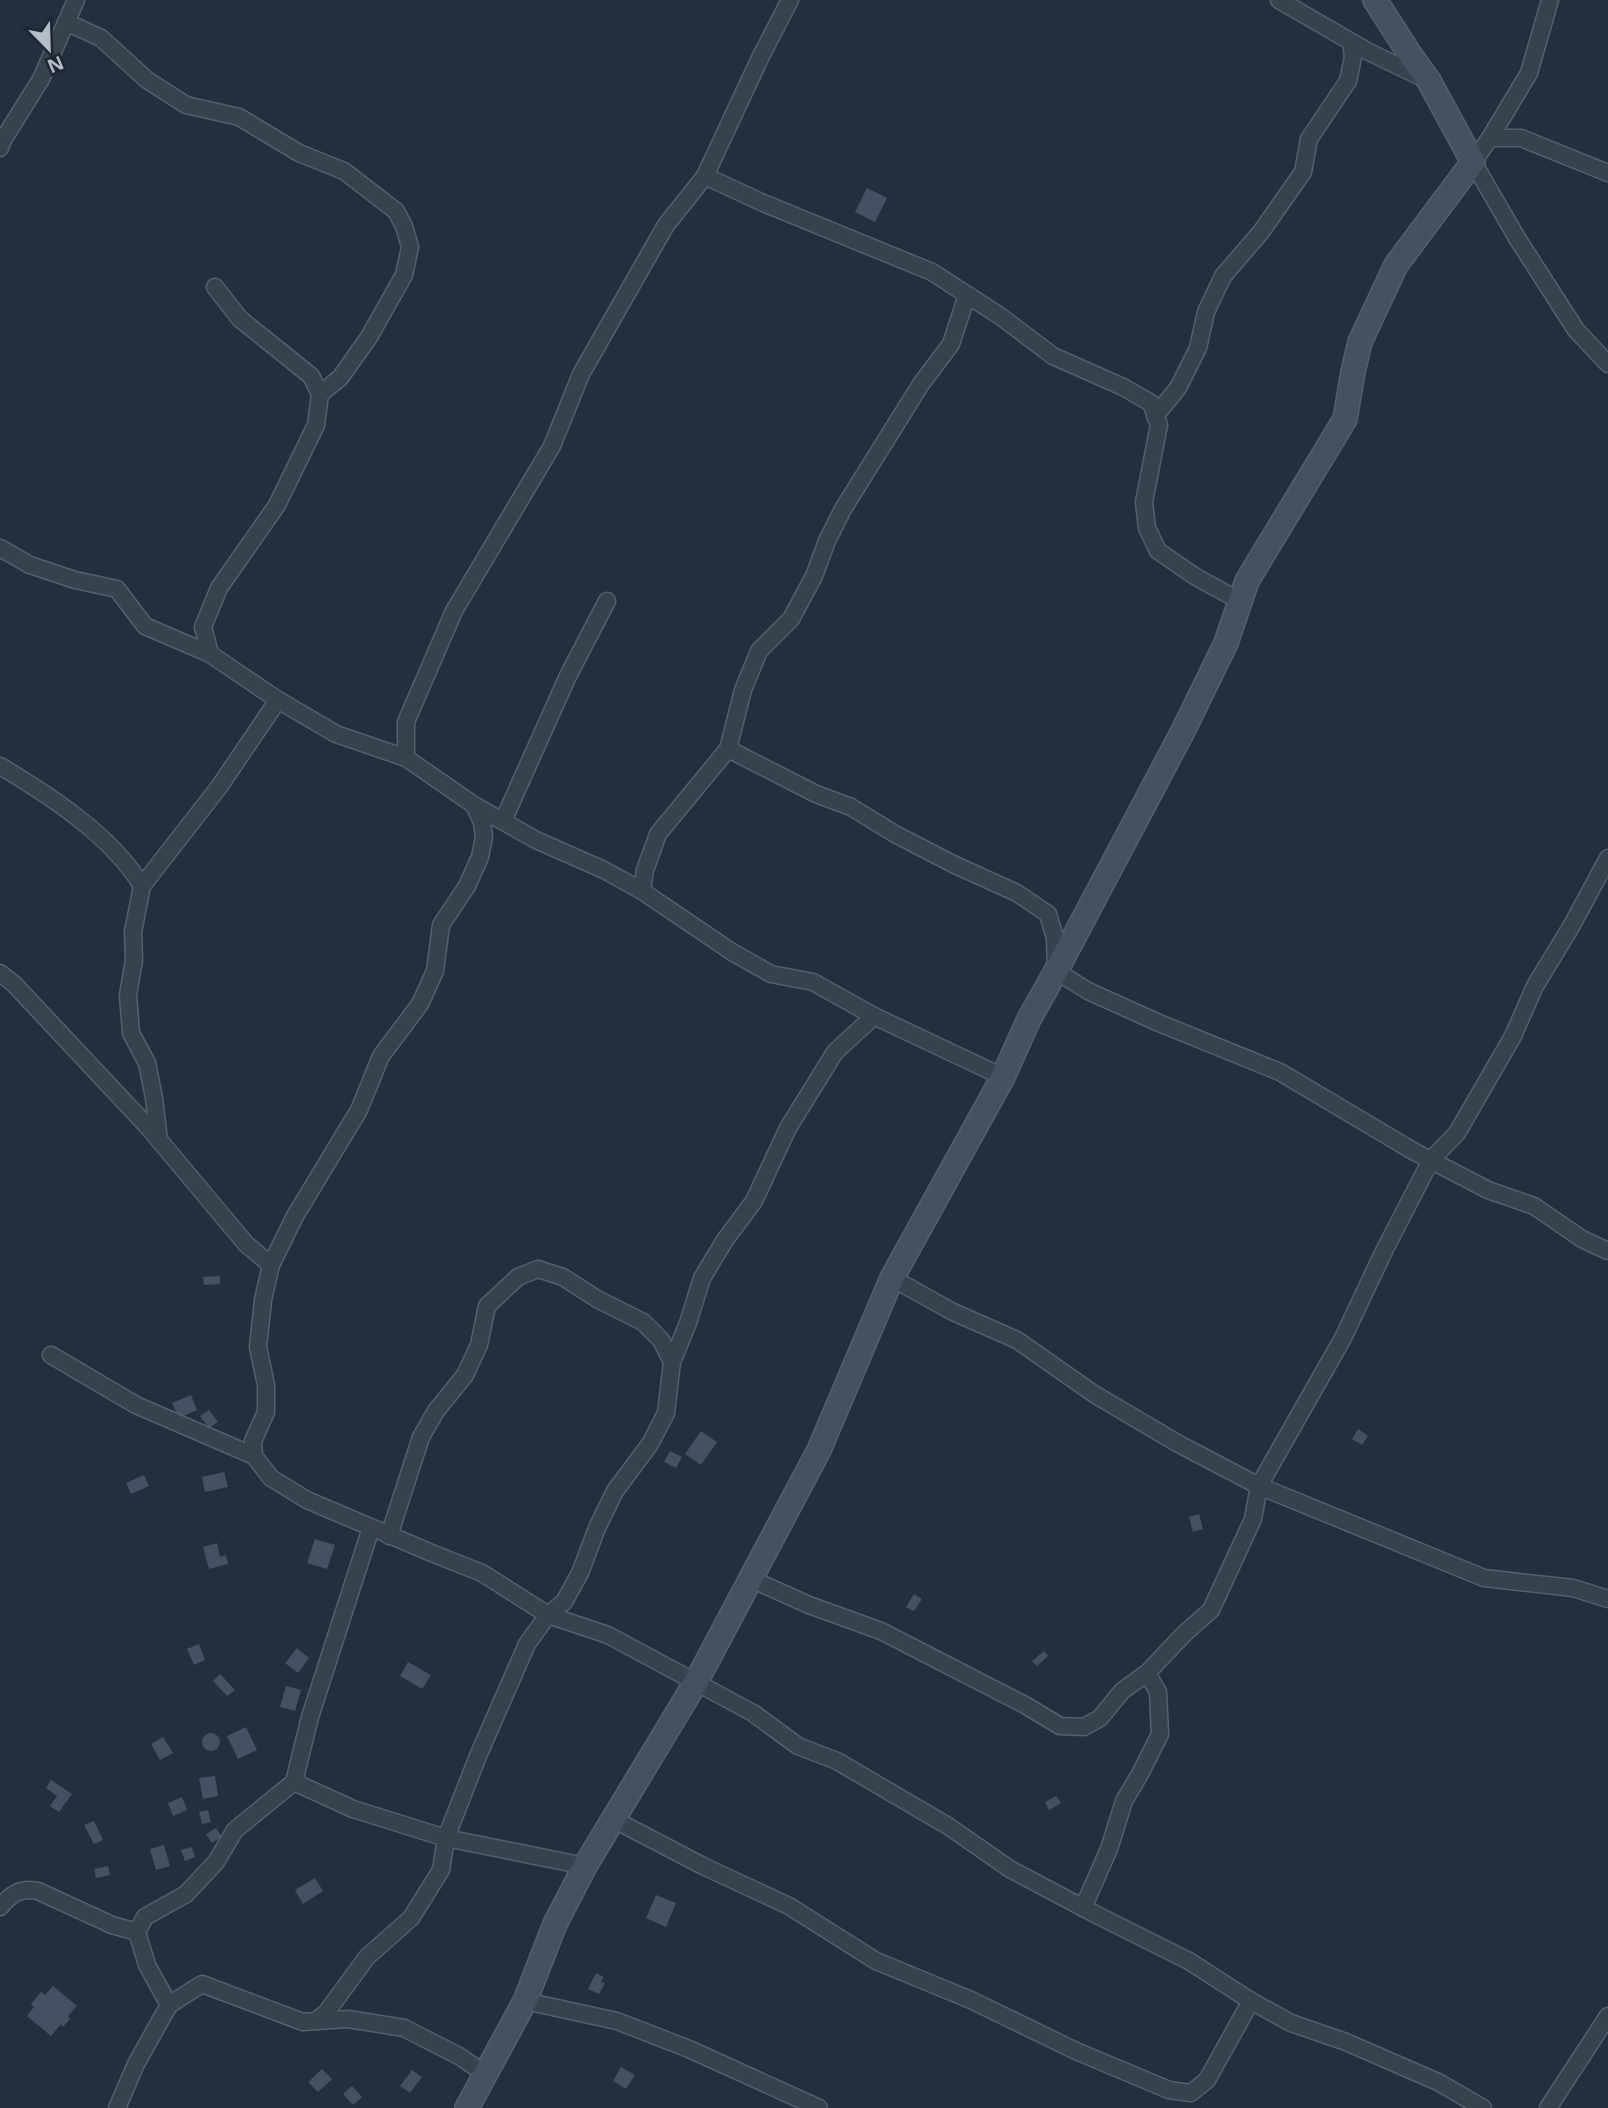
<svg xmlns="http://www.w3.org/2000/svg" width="1608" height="2108" font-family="'Noto Sans',sans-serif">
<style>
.building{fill:#455162}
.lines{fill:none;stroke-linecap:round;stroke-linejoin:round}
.street-casing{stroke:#565f6c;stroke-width:19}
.secondary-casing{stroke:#565f6c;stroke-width:26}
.street{stroke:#38414e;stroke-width:16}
.secondary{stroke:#465061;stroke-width:23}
</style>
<rect width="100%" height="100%" fill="#242f3e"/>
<g class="building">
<polygon points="867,188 887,198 875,222 855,212"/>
<polygon points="220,1276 220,1284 204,1285 203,1277"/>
<polygon points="191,1395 197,1410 179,1418 172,1403"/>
<polygon points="209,1410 218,1422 209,1428 200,1416"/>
<polygon points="1358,1429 1368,1436 1362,1445 1352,1439"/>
<polygon points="701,1431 717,1442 701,1465 685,1454"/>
<polygon points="670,1451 682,1457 676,1468 664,1462"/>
<polygon points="224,1472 228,1487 205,1492 202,1477"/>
<polygon points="144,1475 149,1486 131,1494 126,1483"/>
<polygon points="1199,1514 1203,1529 1193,1532 1189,1517"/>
<polygon points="315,1539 335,1545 327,1569 307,1563"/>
<polygon points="217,1543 220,1557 226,1555 228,1564 209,1569 203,1547"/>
<polygon points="914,1594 922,1599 914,1611 906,1607"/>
<polygon points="199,1644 205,1660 194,1665 187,1649"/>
<polygon points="297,1648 309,1658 298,1673 285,1663"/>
<polygon points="1044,1651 1048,1656 1037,1666 1032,1661"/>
<polygon points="408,1662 431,1675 422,1689 400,1676"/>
<polygon points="220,1674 235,1690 227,1696 213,1681"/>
<polygon points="286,1686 301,1690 295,1711 280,1707"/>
<polygon points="246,1727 257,1750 238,1759 227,1736"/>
<circle cx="211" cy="1742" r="9"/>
<polygon points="163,1737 173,1753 160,1760 151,1744"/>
<polygon points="215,1776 218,1796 203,1799 199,1778"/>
<polygon points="51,1780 72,1794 59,1812 50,1806 57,1796 46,1788"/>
<polygon points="1056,1796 1061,1803 1049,1810 1045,1802"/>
<polygon points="182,1797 187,1810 173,1816 168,1803"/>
<polygon points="208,1810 211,1822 202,1824 199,1812"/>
<polygon points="94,1821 103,1840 94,1844 84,1825"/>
<polygon points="216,1828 222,1837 212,1843 206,1834"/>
<polygon points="164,1845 170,1866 156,1870 150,1849"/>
<polygon points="192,1847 195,1857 185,1861 181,1850"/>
<polygon points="108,1866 110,1875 96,1878 94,1869"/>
<polygon points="315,1878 323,1891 303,1904 295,1890"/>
<polygon points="656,1895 676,1903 666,1927 646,1918"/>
<polygon points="596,1973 604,1977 601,1982 605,1983 599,1994 588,1989"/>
<polygon points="53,1986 77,2006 68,2016 70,2019 63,2027 61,2024 51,2036 27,2016 34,2007 31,2004 41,1992 45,1995"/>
<polygon points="621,2067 635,2075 626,2089 613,2081"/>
<polygon points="322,2069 332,2079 318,2092 308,2082"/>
<polygon points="412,2070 422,2077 410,2093 400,2086"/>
<polygon points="352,2086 362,2097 353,2105 343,2094"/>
</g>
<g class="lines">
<g class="street-casing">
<g id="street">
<polyline points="1279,0 1367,51 1427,80"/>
<polyline points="1550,0 1529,73 1490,138 1473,162 1517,238 1576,330 1608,364"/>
<polyline points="66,22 101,38 147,80 186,105 239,117 299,153 344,171 396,211 404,226 410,247 404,275 369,337 340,378 320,394"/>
<polyline points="1490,138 1521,138 1608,173"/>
<polyline points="0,148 3,140 41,79 76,0"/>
<polyline points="705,176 761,202 932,272 1000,316 1053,356 1123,387 1151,403 1159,425 1144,502 1147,528 1158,551 1196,577 1240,601"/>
<polyline points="1155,416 1178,388 1198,348 1206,312 1223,276 1261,232 1303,172 1309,139 1348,81 1353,57 1351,42"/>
<polyline points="0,548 30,565 75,580 117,589 145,626 210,654 278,700 336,734 406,758 474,805 536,840 604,870 642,891 732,952 771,974 813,982 874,1016 1003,1077"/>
<polyline points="210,654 203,627 219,588 277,505 316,425 320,394 311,376 240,319 215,287"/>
<polyline points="728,749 816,794 851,807 895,834 953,864 1017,893 1048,914 1055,938 1056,971 1088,991 1159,1023 1280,1072 1413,1151 1488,1190 1534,1206 1582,1239 1608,1251"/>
<polyline points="406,758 406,722 454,611 552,446 581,374 666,225 705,176 760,58 790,0"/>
<path d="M0,766C49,795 112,836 142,886L133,932L134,960L128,995L131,1033L147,1063L154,1098L159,1140"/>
<polyline points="503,821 568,676 607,601"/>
<polyline points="142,886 219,787 278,700"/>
<polyline points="642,891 645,870 658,834 728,749 743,690 759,651 791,619 814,576 827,541 843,509 921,384 951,344 967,295"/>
<polyline points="0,973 14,984 149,1128 246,1244 271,1265"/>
<polyline points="892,1278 953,1312 1017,1340 1094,1394 1177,1443 1259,1486 1484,1578 1573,1588 1608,1599"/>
<polyline points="51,1355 136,1405 254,1456 271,1478 307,1500 434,1554 482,1573 548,1615 608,1635 753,1713 798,1746 837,1761 948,1826 1010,1869 1093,1913 1189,1961 1251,2001 1291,2023 1346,2042 1438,2082 1483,2108"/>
<polyline points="254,1456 253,1441 266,1412 266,1385 258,1347 263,1300 271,1265 295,1216 359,1110 381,1056 420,1004 435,971 441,925 467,886 480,857 484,837 482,822 474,805"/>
<polyline points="389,1536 421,1437 436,1411 465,1375 479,1345 487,1306 518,1277 538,1269 563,1277 597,1299 643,1322 661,1340 672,1362"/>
<polyline points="751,1579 809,1605 881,1631 1025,1705 1060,1726 1084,1727 1100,1718 1122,1691 1147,1673 1185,1633 1211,1610 1253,1519 1259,1486 1343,1338 1384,1251 1431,1160 1457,1133 1513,1036 1535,986 1572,925 1608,858"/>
<polyline points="294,1782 353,1809 446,1838 585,1866"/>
<polyline points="613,1819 703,1866 789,1906 876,1961 971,2000 1076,2051 1169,2090 1191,2093 1207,2080 1251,2001"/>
<path d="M0,1907C11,1894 21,1887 38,1891L112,1925L137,1932"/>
<polyline points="1083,1908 1109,1849 1124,1801 1140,1774 1160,1734 1158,1692 1147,1673"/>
<polyline points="525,2001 617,2021 689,2049 819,2108"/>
<polyline points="169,2005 147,1965 137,1932 145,1917 186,1894 216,1862 235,1830 294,1782 310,1717 371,1528"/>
<polyline points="316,2021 348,2019 404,2028 459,2056 485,2074"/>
<polyline points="117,2108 136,2064 169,2005 202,1984 303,2022 316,2021 326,2013 367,1957 411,1918 441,1870 446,1838 478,1756 527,1644 548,1615 564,1602 580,1573 597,1528 615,1491 650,1444 666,1413 672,1362 688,1323 702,1278 725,1240 754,1201 788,1128 835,1052 874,1016"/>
<polyline points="1548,2108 1608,2016"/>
</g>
</g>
<g class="secondary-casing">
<polyline id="secondary" points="467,2108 525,2001 555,1924 585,1866 696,1682 819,1450 892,1278 1003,1077 1029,1019 1056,971 1183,731 1226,643 1247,581 1345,419 1353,372 1360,342 1396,265 1473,162 1429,81 1409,53 1375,0"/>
</g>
<use href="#street" class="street"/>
<use href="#secondary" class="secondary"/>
</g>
<g transform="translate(49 49) rotate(157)" stroke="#1d2633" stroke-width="5" paint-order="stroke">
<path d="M0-5L12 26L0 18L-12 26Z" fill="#b4bcc9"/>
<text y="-10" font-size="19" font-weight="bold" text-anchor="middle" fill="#b4bcc9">N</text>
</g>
</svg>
